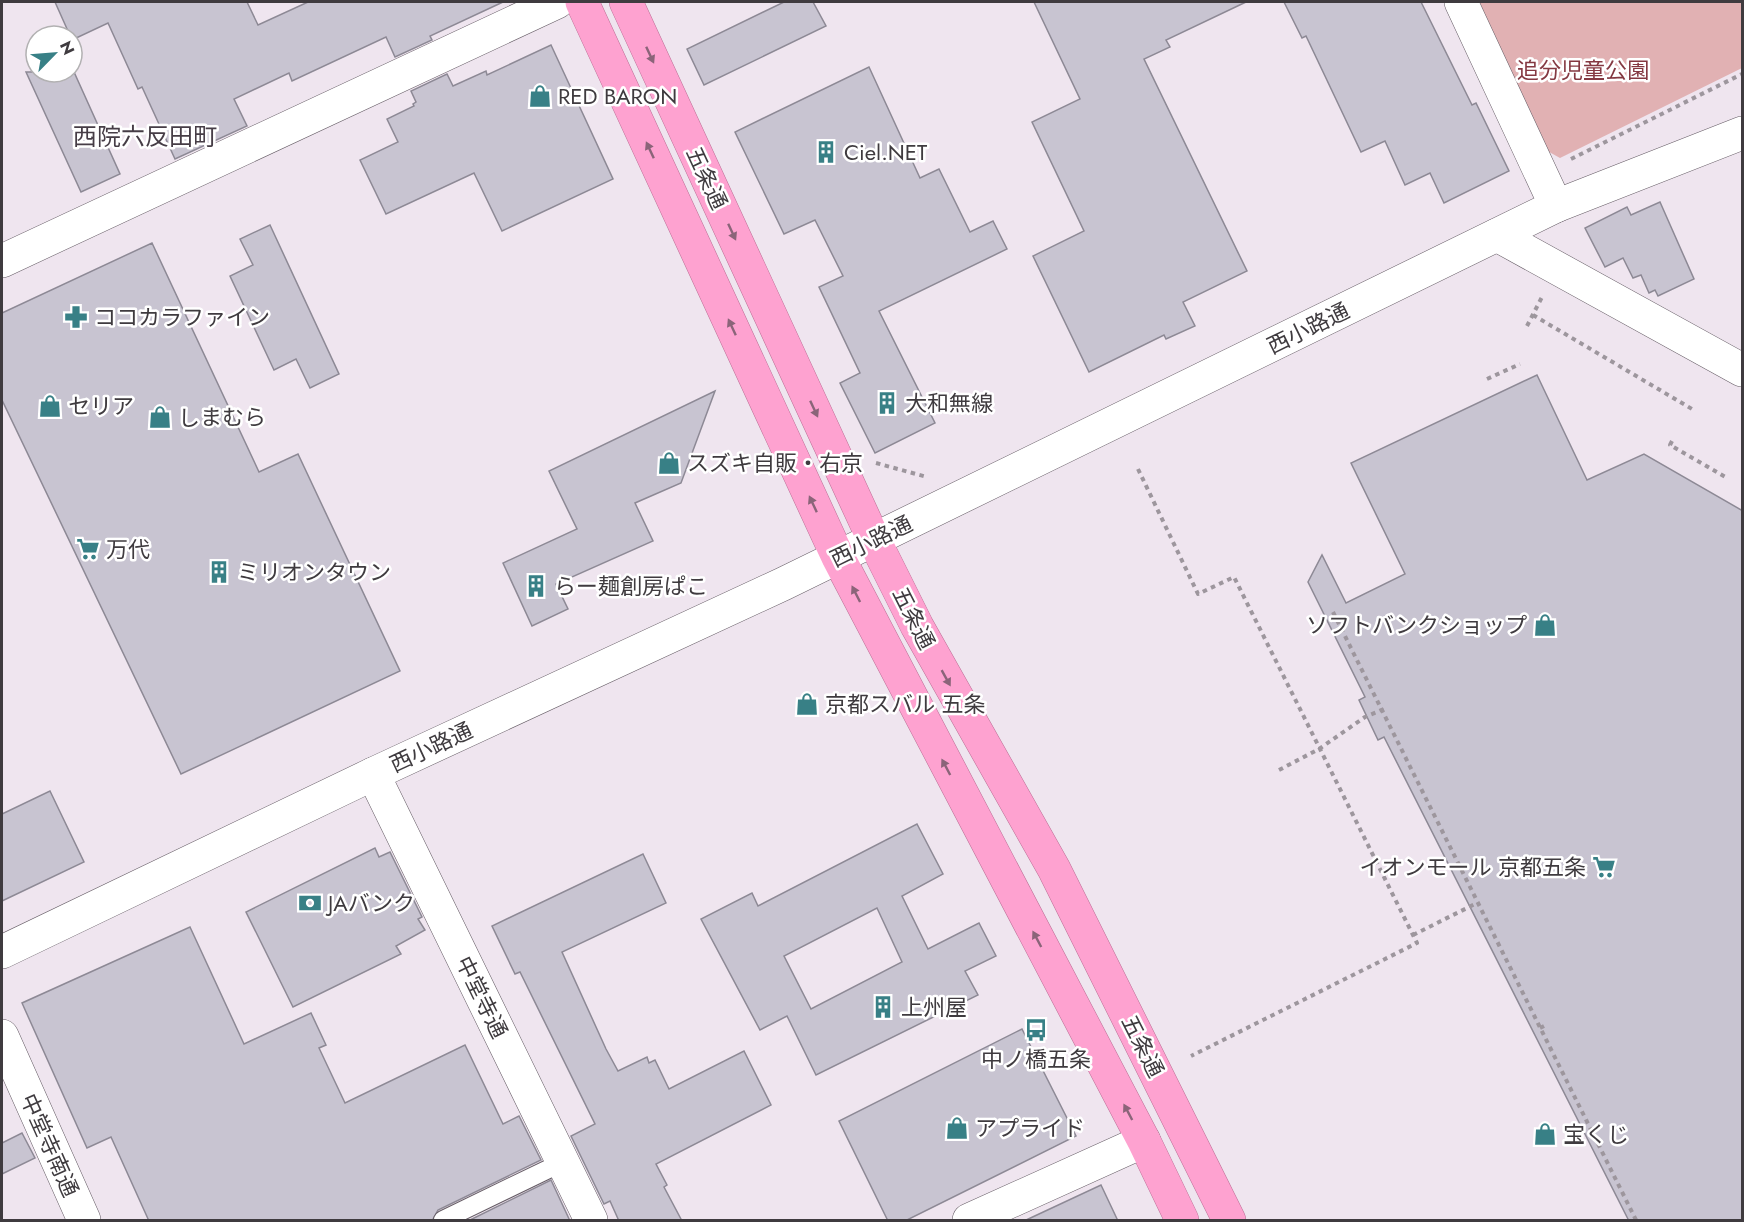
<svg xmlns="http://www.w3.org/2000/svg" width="1744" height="1222" font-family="Jost,'Noto Sans JP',sans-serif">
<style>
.green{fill:#e1b1b3}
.building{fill:#c8c4d1;stroke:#8d8995;stroke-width:1.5;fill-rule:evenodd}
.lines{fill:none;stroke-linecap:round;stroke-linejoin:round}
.service-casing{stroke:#665d66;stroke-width:20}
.minor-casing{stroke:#665d66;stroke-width:34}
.tertiary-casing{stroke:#665d66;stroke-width:34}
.trunk-casing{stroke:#bb6f95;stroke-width:34}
.path{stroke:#9d969d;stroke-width:4;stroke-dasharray:4.5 4.5;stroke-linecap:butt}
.service{stroke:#fff;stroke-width:18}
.minor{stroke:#fff;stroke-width:33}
.tertiary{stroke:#fff;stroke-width:33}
.trunk{stroke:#fea2d0;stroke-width:33}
.oneway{fill:#8b6479}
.labels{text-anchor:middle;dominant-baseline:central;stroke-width:5;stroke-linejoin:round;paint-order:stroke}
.park-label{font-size:22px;fill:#843841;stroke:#fff}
.poi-label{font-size:22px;fill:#3f3b3f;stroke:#fff;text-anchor:start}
.street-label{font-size:22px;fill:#3f3b3f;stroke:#fff}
.neighbourhood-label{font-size:24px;fill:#463d46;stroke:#fff}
</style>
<rect width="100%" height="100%" fill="#efe5ef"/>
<polygon class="green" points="1475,2 1742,2 1742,68 1560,158 1542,148"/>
<g class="building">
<polygon points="55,2 247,2 258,25 308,2 503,2 430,36 432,40 395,57 386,37 292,81 289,73 234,99 247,126 175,159 142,87 138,89 108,23 72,40"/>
<polygon points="784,2 813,2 826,26 704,85 687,49"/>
<polygon points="1034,2 1246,2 1166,40 1170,47 1144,59 1247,271 1183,302 1195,326 1166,339 1164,335 1089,372 1033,256 1084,231 1032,122 1080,99"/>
<polygon points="1284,2 1421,2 1472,105 1476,103 1509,171 1444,203 1430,173 1405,185 1385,141 1361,152 1306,36 1302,38"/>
<polygon points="551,45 613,179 502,231 474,173 386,214 360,160 398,142 387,119 414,106 413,104 416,102 411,91 447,74 453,86 486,71 487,75"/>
<polygon points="869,67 920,178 939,169 970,232 993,221 1007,249 879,311 935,423 875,453 840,383 860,373 819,287 843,276 815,220 784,234 735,132"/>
<polygon points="26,72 74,72 120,174 81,192"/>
<polygon points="1660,202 1694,279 1658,296 1655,290 1649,293 1641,275 1633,278 1623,258 1605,267 1585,228 1627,207 1631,215"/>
<polygon points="270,225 339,374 310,388 296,359 274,370 230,276 253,265 240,239"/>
<polygon points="152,243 259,472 298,454 400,671 181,774 2,400 2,313"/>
<polygon points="1537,375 1587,480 1644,454 1743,511 1743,1221 1629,1221 1384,737 1378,740 1359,700 1365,697 1308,582 1322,555 1346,603 1405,574 1351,463"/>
<polygon points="715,391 681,483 635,503 653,541 556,584 568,609 532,626 503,563 577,529 549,471"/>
<polygon points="50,791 84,862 2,901 2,814"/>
<path d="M917,824L943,874L902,896L928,949L979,923L996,956L965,971L978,995L816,1075L787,1016L760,1030L701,919L752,893L758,906ZM877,908L902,962L811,1009L784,956Z"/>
<polygon points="375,848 379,857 390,852 422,917 418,919 425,930 396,946 401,954 293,1007 246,912"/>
<polygon points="643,854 666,903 562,952 606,1049 618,1071 647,1057 649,1063 655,1060 669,1089 744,1051 771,1105 656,1164 667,1185 664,1187 682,1221 619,1221 610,1201 604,1204 571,1136 595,1124 520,972 515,974 492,926"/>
<polygon points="190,927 244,1044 311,1013 326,1045 319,1048 345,1103 465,1045 503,1124 519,1116 541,1160 438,1210 432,1221 149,1221 111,1137 87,1148 22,1003"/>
<polygon points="1022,1029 1076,1136 905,1221 888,1221 839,1121"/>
<polygon points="22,1133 35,1158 2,1174 2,1143"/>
<polygon points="551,1180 570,1221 468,1221"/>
<polygon points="1101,1185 1118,1221 1024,1221"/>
</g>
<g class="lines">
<g class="service-casing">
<polyline id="service" points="443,1220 563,1162"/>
</g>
<g class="minor-casing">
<g id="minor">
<polyline points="1556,206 1742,133"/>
<polyline points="1497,235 1742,370"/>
<polyline points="373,774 591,1220"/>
<polyline points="2,1036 84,1220"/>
<polyline points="969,1220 1144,1141"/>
</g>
</g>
<g class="tertiary-casing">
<g id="tertiary">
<polyline points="2,261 557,2"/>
<polyline points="2,952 373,774 783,584 1556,206 1461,2"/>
</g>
</g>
<g class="trunk-casing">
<g id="trunk">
<polyline points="582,2 838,557 1144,1141 1182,1220"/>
<polyline points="626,2 874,540 917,626 1054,869 1229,1220"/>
</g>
</g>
<g class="path">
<polyline points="1571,159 1742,74"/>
<polyline points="1533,315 1692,409 1691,412"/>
<polyline points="1527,326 1542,297"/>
<polyline points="1487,379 1520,364"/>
<polyline points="1672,441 1670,445 1727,478"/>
<polyline points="876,463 927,477"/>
<polyline points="1138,469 1198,594 1234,577 1417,943 1191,1056"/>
<polyline points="1333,612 1636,1220"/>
<polyline points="1279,770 1319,749 1365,717 1386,708"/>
<polyline points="1413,935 1477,903"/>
<polyline points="1540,1028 1546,1025"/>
</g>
<use href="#service" class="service"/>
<use href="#minor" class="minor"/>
<use href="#tertiary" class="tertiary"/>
<use href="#trunk" class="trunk"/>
</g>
<defs><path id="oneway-solid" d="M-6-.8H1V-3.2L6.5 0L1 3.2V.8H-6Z" transform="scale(1.5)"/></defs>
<g class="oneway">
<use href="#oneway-solid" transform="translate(650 55) rotate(65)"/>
<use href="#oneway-solid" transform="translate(650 150) rotate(-115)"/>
<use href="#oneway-solid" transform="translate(732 232) rotate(65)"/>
<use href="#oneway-solid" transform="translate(732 327) rotate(-115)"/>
<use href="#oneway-solid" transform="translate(814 409) rotate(65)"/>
<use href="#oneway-solid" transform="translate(813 504) rotate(-115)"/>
<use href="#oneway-solid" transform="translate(856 594) rotate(-117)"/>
<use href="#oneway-solid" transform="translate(946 678) rotate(61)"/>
<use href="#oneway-solid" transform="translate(946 767) rotate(-118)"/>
<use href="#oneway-solid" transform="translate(1037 939) rotate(-118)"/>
<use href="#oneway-solid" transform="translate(1128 1112) rotate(-118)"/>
</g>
<defs>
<g id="shop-bare" transform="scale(1.8)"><path d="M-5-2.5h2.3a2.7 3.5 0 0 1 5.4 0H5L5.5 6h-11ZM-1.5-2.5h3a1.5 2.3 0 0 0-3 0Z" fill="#388086" stroke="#fff" stroke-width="2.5" paint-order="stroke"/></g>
<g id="building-bare" transform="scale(1.8)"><path d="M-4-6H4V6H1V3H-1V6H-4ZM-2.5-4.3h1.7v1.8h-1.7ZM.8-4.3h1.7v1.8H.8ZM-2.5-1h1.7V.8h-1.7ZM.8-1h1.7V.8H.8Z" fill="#388086" stroke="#fff" stroke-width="2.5" paint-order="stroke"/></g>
<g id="pharmacy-bare" transform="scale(1.8)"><path d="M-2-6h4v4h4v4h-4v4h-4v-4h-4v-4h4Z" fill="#388086" stroke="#fff" stroke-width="2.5" paint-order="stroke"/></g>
<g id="supermarket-bare" transform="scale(1.8)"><path d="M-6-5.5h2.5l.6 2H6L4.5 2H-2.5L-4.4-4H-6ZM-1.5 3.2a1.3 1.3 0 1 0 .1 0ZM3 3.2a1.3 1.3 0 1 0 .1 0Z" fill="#388086" stroke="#fff" stroke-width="2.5" paint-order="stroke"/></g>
<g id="bank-bare" transform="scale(1.8)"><path d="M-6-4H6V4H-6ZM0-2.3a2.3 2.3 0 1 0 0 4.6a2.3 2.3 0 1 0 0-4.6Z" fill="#388086" stroke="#fff" stroke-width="2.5" paint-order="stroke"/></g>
<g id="bus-bare" transform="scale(1.8)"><path d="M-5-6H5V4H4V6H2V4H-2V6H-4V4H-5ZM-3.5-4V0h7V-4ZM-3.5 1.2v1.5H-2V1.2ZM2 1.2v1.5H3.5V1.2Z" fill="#388086" stroke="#fff" stroke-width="2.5" paint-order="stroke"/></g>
</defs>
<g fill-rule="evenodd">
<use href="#shop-bare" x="540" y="96"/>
<use href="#building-bare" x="826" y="152"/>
<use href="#pharmacy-bare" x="76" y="317"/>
<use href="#building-bare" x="887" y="403"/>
<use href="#shop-bare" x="50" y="406"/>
<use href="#shop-bare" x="160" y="417"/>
<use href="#shop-bare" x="669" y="463"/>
<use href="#supermarket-bare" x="88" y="549"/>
<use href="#building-bare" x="219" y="572"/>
<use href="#building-bare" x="536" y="586"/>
<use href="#shop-bare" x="1545" y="625"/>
<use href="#shop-bare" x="807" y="704"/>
<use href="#supermarket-bare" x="1604" y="867"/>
<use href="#bank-bare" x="310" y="903"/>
<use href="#building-bare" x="883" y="1007"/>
<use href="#bus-bare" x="1036" y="1030"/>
<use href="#shop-bare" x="957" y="1128"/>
<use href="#shop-bare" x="1545" y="1134"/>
</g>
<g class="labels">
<g class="park-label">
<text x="1583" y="70">追分児童公園</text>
</g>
<g class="poi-label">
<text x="558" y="96">RED BARON</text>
<text x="844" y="152">Ciel.NET</text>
<text x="94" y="317">ココカラファイン</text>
<text x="905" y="403">大和無線</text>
<text x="68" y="406">セリア</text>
<text x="178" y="417">しまむら</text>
<text x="687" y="463">スズキ自販・右京</text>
<text x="106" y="549">万代</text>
<text x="237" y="572">ミリオンタウン</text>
<text x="554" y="586">らー麺創房ぱこ</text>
<text x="1527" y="625" text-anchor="end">ソフトバンクショップ</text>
<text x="825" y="704">京都スバル 五条</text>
<text x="1586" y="867" text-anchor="end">イオンモール 京都五条</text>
<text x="328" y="903">JAバンク</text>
<text x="901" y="1007">上州屋</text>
<text x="1036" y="1059" text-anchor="middle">中ノ橋五条</text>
<text x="975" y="1128">アプライド</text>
<text x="1563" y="1134">宝くじ</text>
</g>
<g class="street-label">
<text transform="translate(707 178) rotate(65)">五条通</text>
<text transform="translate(1308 328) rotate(-26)">西小路通</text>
<text transform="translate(871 541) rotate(-26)">西小路通</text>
<text transform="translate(914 618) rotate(63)">五条通</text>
<text transform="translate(431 747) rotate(-25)">西小路通</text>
<text transform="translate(482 997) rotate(64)">中堂寺通</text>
<text transform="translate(1143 1046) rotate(63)">五条通</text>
<text transform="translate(50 1145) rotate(66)">中堂寺南通</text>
</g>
<g class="neighbourhood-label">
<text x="145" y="136">西院六反田町</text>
</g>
</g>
<rect width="1744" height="1222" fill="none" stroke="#3f3b3f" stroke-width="6"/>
<g transform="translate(54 54) rotate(65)"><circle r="28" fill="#ffffff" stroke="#b2b1b2" stroke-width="1.5"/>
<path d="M0-4.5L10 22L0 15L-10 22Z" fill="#388086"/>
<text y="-9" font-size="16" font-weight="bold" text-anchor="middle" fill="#3f3b3f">N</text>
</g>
</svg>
